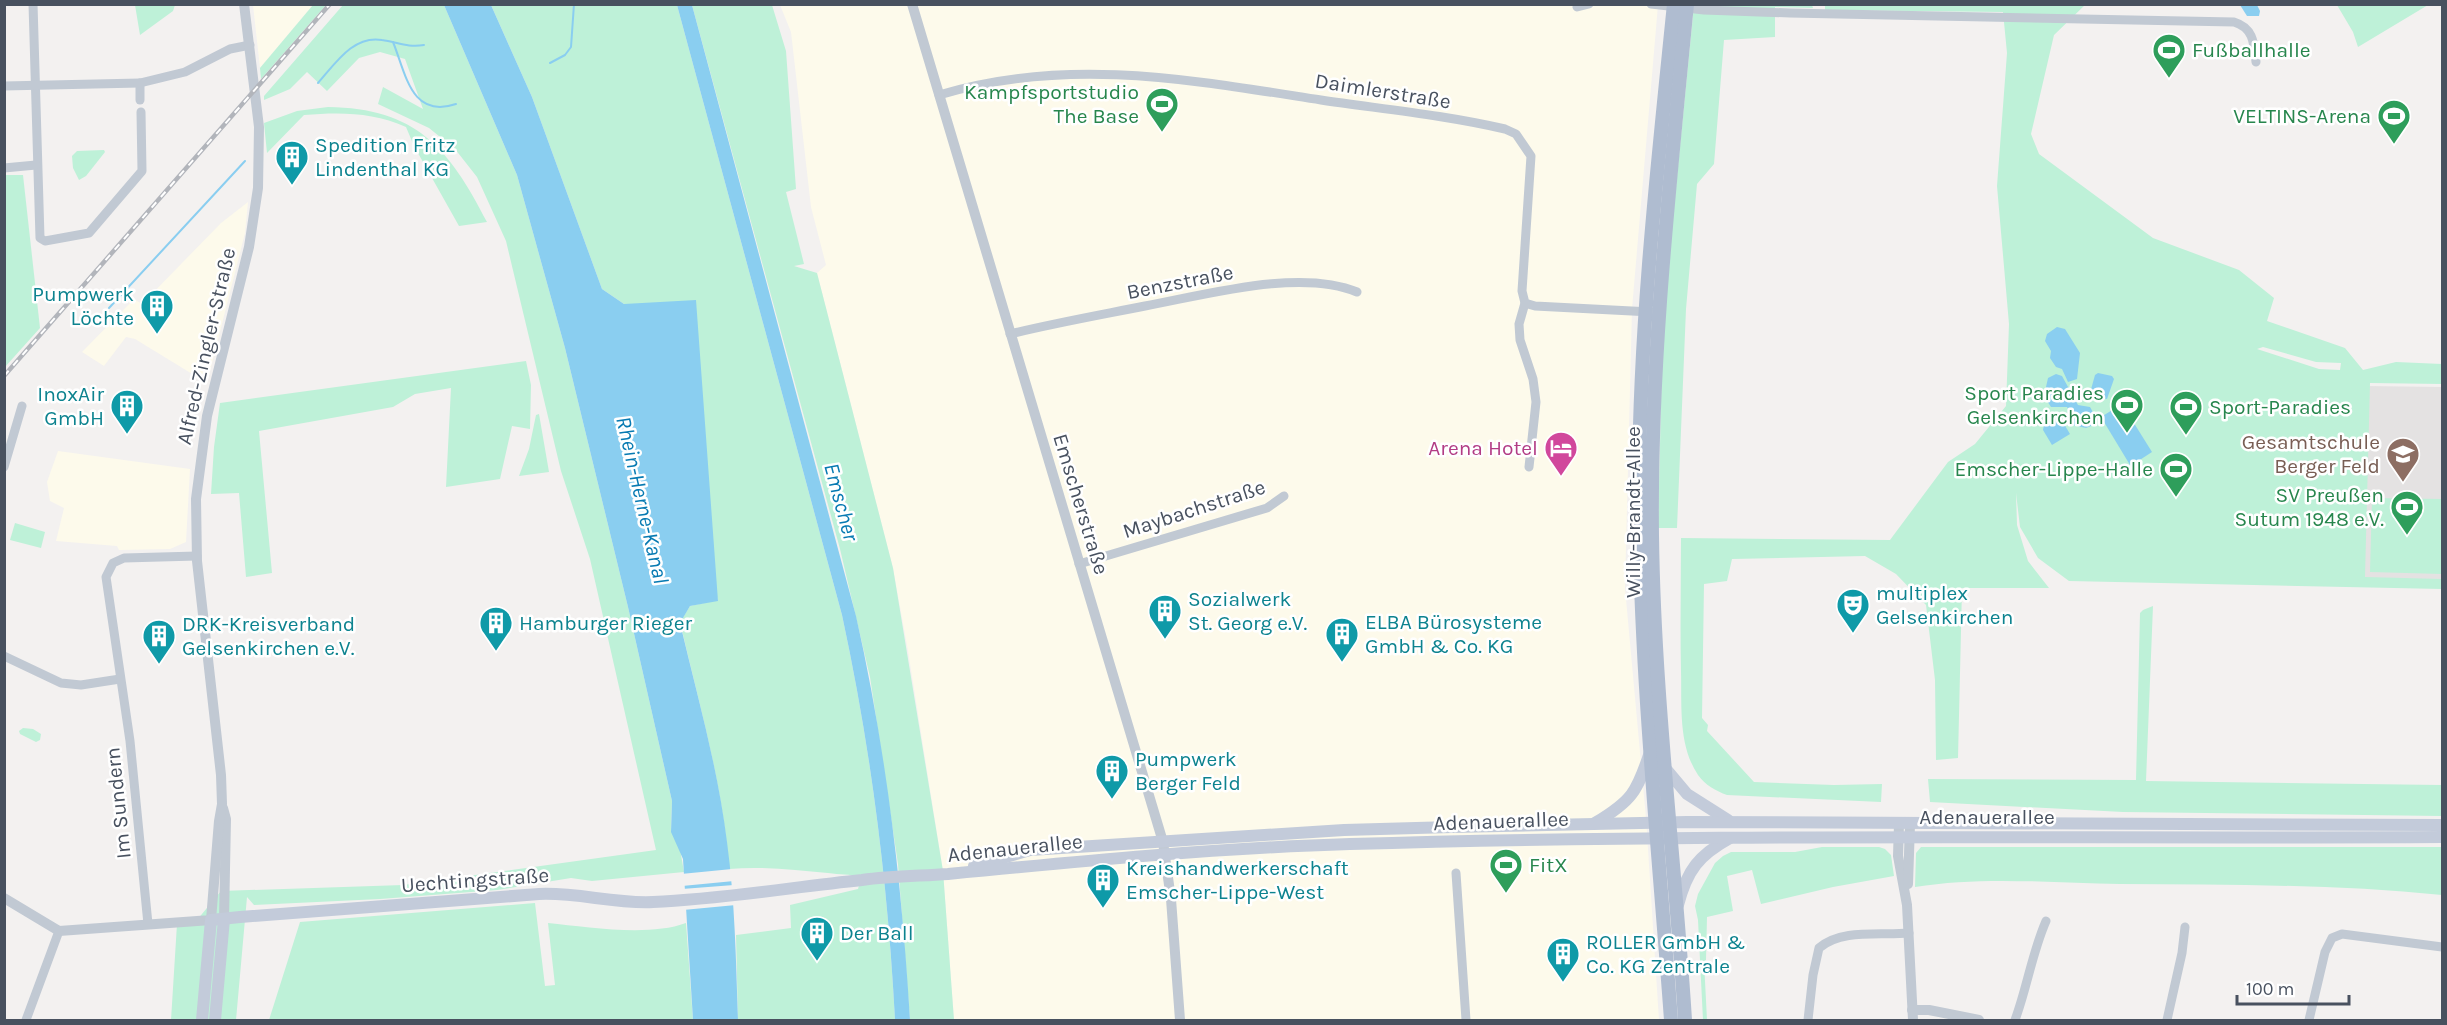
<svg xmlns="http://www.w3.org/2000/svg" width="2447" height="1025" font-family="Karla,sans-serif">
<style>
.commercial{fill:#fdfaeb}
.education{fill:#e4e2e2}
.green{fill:#bef1d8;fill-rule:evenodd}
.water{fill:#8acef0}
.pier{fill:#f3f1f0}
.lines{fill:none;stroke-linecap:round;stroke-linejoin:round}
.stream{stroke:#8acef0;stroke-width:2}
.minor{stroke:#c1c9d3;stroke-width:9}
.tertiary{stroke:#c1c9d3;stroke-width:10}
.secondary{stroke:#c3cbda;stroke-width:12}
.primary{stroke:#afbcd0;stroke-width:14}
.rail-casing{stroke:#b2b5bb;stroke-width:4.5}
.rail{stroke:#fff;stroke-width:2;stroke-dasharray:7;stroke-linecap:butt}
.labels{text-anchor:middle;dominant-baseline:central;stroke-width:5;stroke-linejoin:round;paint-order:stroke}
.leisure-label{font-size:21px;fill:#27864d;stroke:#fff;text-anchor:end}
.street-label{font-size:21px;fill:#48515f;stroke:#fff}
.culture-label{font-size:21px;fill:#0d838f;stroke:#fff;text-anchor:start}
.education-label{font-size:21px;fill:#785e54;stroke:#fff;text-anchor:end}
.hotel-label{font-size:21px;fill:#b23c85;stroke:#fff;text-anchor:end}
.water-label{font-size:22px;font-style:italic;fill:#077ab2;stroke:#fff}
</style>
<rect width="100%" height="100%" fill="#f3f1f0"/>
<g class="commercial">
<polygon points="253,5 313,5 260,68"/>
<polygon points="780,5 1658,5 1632,309 1625,588 1646,818 1659,1020 954,1020 943,871 908,651 893,568 817,273 826,265 811,207 791,32"/>
<polygon points="248,202 245,233 207,383 135,339 126,337 104,366 82,352 134,299 142,304 221,223"/>
<polygon points="58,451 190,469 186,542 170,549 119,550 117,546 56,541 64,508 50,501 47,482"/>
</g>
<polygon class="education" points="2365,386 2442,387 2442,581 2361,579"/>
<g class="green">
<polygon points="135,5 135,4 175,5 173,11 140,35"/>
<polygon points="313,5 326,5 261,79 260,68"/>
<polygon points="343,5 444,5 517,175 565,348 628,607 672,801 671,830 680,849 684,872 592,881 571,878 497,890 380,899 254,905 247,897 236,1020 171,1020 177,924 197,920 221,891 403,885 656,850 590,559 561,471 506,241 477,177 455,149 429,128 378,104 383,87 423,109 405,59 380,52 359,58 327,91 307,72 290,89 264,100 264,96"/>
<path d="M491,5H677L842,615C871,749 888,884 895,1020H738L736,935L791,928L790,905L858,889L861,878C849,873 840,875 828,873C795,870 763,866 729,869C723,785 699,704 680,622L690,606L718,600L624,304L602,289L532,97Z"/>
<polygon points="692,5 772,5 786,51 796,189 786,192 804,264 794,266 817,273 893,568 943,871 954,1020 910,1020 898,864 870,677 840,549"/>
<polygon points="1694,5 1812,5 1813,8 1775,7 1775,37 1724,40 1714,164 1697,184 1686,309 1677,528 1658,528 1663,318"/>
<path d="M1825,5H2085L2054,35L2031,134L2039,154L2153,238L2239,270L2274,298L2267,321L2345,348L2363,370L2396,362L2442,364V384L2370,383L2365,577L2442,579V589L2069,581L2038,558L2020,527L2016,493L2017,525L2028,561L2049,588H1962L1958,758L1936,760L1935,680L1926,605L1896,574L1865,556L1732,559L1727,581L1704,584L1702,718L1708,725L1707,731L1754,782L1834,785L1882,784L1881,802L1727,795C1716,791 1705,785 1698,775C1678,745 1682,706 1681,671C1680,627 1681,582 1681,538L1890,540L1948,462L1975,444L2006,406L2009,324L1997,186L2007,53L2003,12L1825,10ZM2263,347L2316,362L2341,363L2340,370L2319,369L2257,349Z"/>
<polygon points="2337,5 2428,5 2358,47 2353,32"/>
<path d="M328,107C416,108 449,148 487,222L459,226L414,146L406,127C373,112 340,112 304,115L267,153L264,123L297,111Z"/>
<polygon points="104,150 105,152 86,176 79,180 73,168 72,156 77,151"/>
<polygon points="5,175 23,175 40,328 5,367"/>
<polygon points="526,361 531,385 530,429 512,426 500,479 446,487 451,388 415,394 393,407 259,431 272,573 246,577 239,493 211,494 214,447 220,403"/>
<polygon points="539,414 549,472 519,476 529,449 536,415"/>
<polygon points="2372,498 2442,499 2442,574 2370,572"/>
<polygon points="15,523 45,532 41,548 10,540"/>
<polygon points="2153,606 2146,781 2442,785 2442,816 2123,812 1930,802 1928,779 2136,780 2140,613 2143,610"/>
<polygon points="23,728 33,729 41,734 40,740 36,742 20,734 19,731"/>
<polygon points="1822,847 1879,847 1885,849 1891,855 1894,876 1833,887 1761,904 1752,870 1727,876 1733,911 1707,917 1706,960 1704,961 1707,1020 1703,1020 1698,920 1695,906 1698,894 1715,863 1723,856 1731,852 1795,852"/>
<path d="M1921,847H2442V895C2335,884 2227,885 2120,884C2052,883 1982,876 1915,887L1916,853Z"/>
<path d="M535,903L545,986L555,985L548,923C588,927 648,937 686,923L693,1020H269L300,922Z"/>
</g>
<g class="water">
<path d="M444,5H491L532,97L602,289L624,304L696,300L718,601L690,606L680,623C697,695 718,768 727,842C735,901 736,961 738,1020H693L683,859L671,832L672,801L628,607L565,348L517,175Z"/>
<path d="M677,5H692L856,616C886,749 902,884 910,1020H895C888,884 871,749 842,615Z"/>
<polygon points="2240,5 2257,5 2260,11 2259,16 2247,16"/>
<polygon points="2057,327 2065,329 2080,353 2077,379 2068,382 2062,369 2056,367 2050,358 2051,351 2045,341 2047,334"/>
<polygon points="2098,373 2112,376 2114,379 2107,399 2091,395 2090,393 2095,375"/>
<polygon points="2056,374 2062,376 2078,405 2090,407 2094,414 2091,426 2086,428 2072,425 2068,417 2069,411 2067,407 2051,407 2044,396 2048,378"/>
<polygon points="2122,404 2152,452 2132,465 2130,465 2101,417"/>
<polygon points="2055,418 2061,419 2070,434 2052,445 2043,430 2044,425"/>
</g>
<g class="pier">
<polygon points="732,869 734,881 682,886 681,874"/>
<polygon points="734,885 736,905 683,910 682,889"/>
</g>
<g class="lines">
<g class="stream">
<path d="M393,42C406,74 411,119 456,104"/>
<polyline points="550,63 565,55 571,47 574,4"/>
<path d="M318,83C335,64 353,35 382,40C397,42 408,48 424,45"/>
<polyline points="109,308 245,161"/>
</g>
<g class="minor">
<polyline points="33,4 40,238 45,241 89,233 142,171 141,112"/>
<path d="M1651,4L1704,10L1790,13L2234,22C2254,28 2254,44 2256,62"/>
<polyline points="1577,7 1589,4"/>
<polyline points="140,83 140,100"/>
<polyline points="4,86 140,83 185,72 230,49 250,45"/>
<path d="M939,95C1067,56 1192,80 1321,100C1382,109 1445,115 1505,129L1516,134L1531,156L1522,291L1525,303L1535,306L1651,312"/>
<polyline points="4,168 36,165"/>
<polyline points="1525,303 1519,324 1520,340 1533,379 1536,402 1529,467"/>
<path d="M1010,334C1055,323 1100,315 1145,306C1205,295 1300,268 1357,292"/>
<polyline points="4,467 22,406"/>
<polyline points="1079,564 1267,508 1284,496"/>
<polyline points="4,656 61,683 81,685 120,679"/>
<polyline points="1456,873 1466,1020"/>
<polyline points="148,924 130,741 106,577 113,563 124,558 197,556"/>
<polyline points="26,1020 59,931"/>
<path d="M1808,1020L1813,975L1819,948C1842,928 1881,936 1909,933"/>
<path d="M2015,1020C2027,988 2032,953 2046,921"/>
<polyline points="2167,1020 2182,953 2185,927"/>
<polyline points="2309,1020 2325,952 2332,938 2342,934 2442,947"/>
</g>
<g class="tertiary">
<polyline points="912,4 1163,842 1171,899 1180,1020"/>
<polyline points="223,808 226,819 224,919"/>
<polyline points="1899,824 1898,856 1907,905 1913,1020"/>
<polyline points="1908,884 1910,824"/>
<polyline points="4,898 59,931 211,920 219,821 222,804 221,775 197,561 196,499 207,416 249,247 258,188 259,127 244,4"/>
<polyline points="1912,1010 1929,1010 1979,1020"/>
</g>
<g class="secondary">
<polyline points="1666,769 1687,794 1728,820"/>
<path d="M1595,823C1632,801 1637,792 1650,752"/>
<polyline points="974,866 1030,850 1344,830 1452,827 1687,822 2442,825"/>
<path d="M1678,905C1687,870 1699,855 1730,838"/>
<path d="M202,1020L211,920L240,917L539,894C577,892 614,904 653,902C723,899 793,887 862,880C891,876 920,876 948,874C1082,861 1216,848 1350,844C1714,833 2078,839 2442,837"/>
<polyline points="215,1020 224,919"/>
</g>
<g class="primary">
<path d="M1671,1020C1658,840 1639,660 1639,479C1640,320 1658,162 1674,4"/>
<path d="M1685,1020C1675,859 1654,697 1652,535C1650,358 1670,181 1687,4"/>
</g>
<g class="rail-casing">
<polyline id="rail" points="4,376 330,4"/>
</g>
<use href="#rail" class="rail"/>
</g>
<defs>
<g id="stadium-pin" transform="scale(1.725)"><path d="M0 17L-7.5 6A9.5 9.5 0 1 1 7.5 6Z" fill="#2e9e5b" stroke="#fff"/><path d="M0-5a6.5 5 0 1 0 0 10a6.5 5 0 1 0 0-10ZM-3.5-1.8h7v3.6h-7Z" fill="#fff"/></g>
<g id="building-pin" transform="scale(1.725)"><path d="M0 17L-7.5 6A9.5 9.5 0 1 1 7.5 6Z" fill="#0f9aa8" stroke="#fff"/><path d="M-4-6H4V6H1V3H-1V6H-4ZM-2.5-4.3h1.7v1.8h-1.7ZM.8-4.3h1.7v1.8H.8ZM-2.5-1h1.7V.8h-1.7ZM.8-1h1.7V.8H.8Z" fill="#fff"/></g>
<g id="hotel-pin" transform="scale(1.725)"><path d="M0 17L-7.5 6A9.5 9.5 0 1 1 7.5 6Z" fill="#d1479c" stroke="#fff"/><path d="M-6-4.5h1.5V1H6V5H4.5V3h-9V5H-6ZM-4 0a1.8 1.8 0 1 1 3.6 0ZM.5 0V-2.5h3Q6-2.5 6 0Z" fill="#fff"/></g>
<g id="school-pin" transform="scale(1.725)"><path d="M0 17L-7.5 6A9.5 9.5 0 1 1 7.5 6Z" fill="#8d6e63" stroke="#fff"/><path d="M0-5L7-2L0 1L-7-2ZM-4 1L0 2.5L4 1V4Q0 6-4 4Z" fill="#fff"/></g>
<g id="theatre-pin" transform="scale(1.725)"><path d="M0 17L-7.5 6A9.5 9.5 0 1 1 7.5 6Z" fill="#0f9aa8" stroke="#fff"/><path d="M-5-5.5Q0-4 5-5.5V0Q5 5 0 6Q-5 5-5 0ZM-3.3-2.5H-1v1.5H-3.3ZM1-2.5H3.3v1.5H1ZM-2.8 1Q0 5.5 2.8 1Z" fill="#fff"/></g>
</defs>
<g fill-rule="evenodd">
<use href="#stadium-pin" x="2169" y="50"/>
<use href="#stadium-pin" x="1162" y="104"/>
<use href="#stadium-pin" x="2394" y="116"/>
<use href="#building-pin" x="292" y="157"/>
<use href="#building-pin" x="157" y="306"/>
<use href="#stadium-pin" x="2127" y="405"/>
<use href="#building-pin" x="127" y="406"/>
<use href="#stadium-pin" x="2186" y="407"/>
<use href="#hotel-pin" x="1561" y="448"/>
<use href="#school-pin" x="2403" y="454"/>
<use href="#stadium-pin" x="2176" y="469"/>
<use href="#stadium-pin" x="2407" y="507"/>
<use href="#theatre-pin" x="1853" y="605"/>
<use href="#building-pin" x="1165" y="611"/>
<use href="#building-pin" x="496" y="623"/>
<use href="#building-pin" x="1342" y="634"/>
<use href="#building-pin" x="159" y="636"/>
<use href="#building-pin" x="1112" y="771"/>
<use href="#stadium-pin" x="1506" y="865"/>
<use href="#building-pin" x="1103" y="880"/>
<use href="#building-pin" x="817" y="933"/>
<use href="#building-pin" x="1563" y="954"/>
</g>
<g class="labels">
<g class="leisure-label">
<text x="2192" y="50" text-anchor="start">Fußballhalle</text>
<text x="1139" y="92">Kampfsportstudio<tspan x="1139" dy="24">The Base</tspan></text>
<text x="2371" y="116">VELTINS-Arena</text>
<text x="2104" y="393">Sport Paradies<tspan x="2104" dy="24">Gelsenkirchen</tspan></text>
<text x="2209" y="407" text-anchor="start">Sport-Paradies</text>
<text x="2153" y="469">Emscher-Lippe-Halle</text>
<text x="2384" y="495">SV Preußen<tspan x="2384" dy="24">Sutum 1948 e.V.</tspan></text>
<text x="1529" y="865" text-anchor="start">FitX</text>
</g>
<g class="street-label">
<text transform="translate(1383 91) rotate(9)">Daimlerstraße</text>
<text transform="translate(1180 282) rotate(-11)">Benzstraße</text>
<text transform="translate(206 346) rotate(-77)">Alfred-Zingler-Straße</text>
<text transform="translate(1081 504) rotate(73)">Emscherstraße</text>
<text transform="translate(1194 509) rotate(-18)">Maybachstraße</text>
<text transform="translate(1633 512) rotate(-90)">Willy-Brandt-Allee</text>
<text transform="translate(118 803) rotate(-96)">Im Sundern</text>
<text x="1987" y="817">Adenauerallee</text>
<text transform="translate(1501 821) rotate(-2)">Adenauerallee</text>
<text transform="translate(1015 848) rotate(-6)">Adenauerallee</text>
<text transform="translate(475 880) rotate(-4)">Uechtingstraße</text>
</g>
<g class="culture-label">
<text x="315" y="145">Spedition Fritz<tspan x="315" dy="24">Lindenthal KG</tspan></text>
<text x="134" y="294" text-anchor="end">Pumpwerk<tspan x="134" dy="24">Löchte</tspan></text>
<text x="104" y="394" text-anchor="end">InoxAir<tspan x="104" dy="24">GmbH</tspan></text>
<text x="1876" y="593">multiplex<tspan x="1876" dy="24">Gelsenkirchen</tspan></text>
<text x="1188" y="599">Sozialwerk<tspan x="1188" dy="24">St. Georg e.V.</tspan></text>
<text x="1365" y="622">ELBA Bürosysteme<tspan x="1365" dy="24">GmbH &amp; Co. KG</tspan></text>
<text x="519" y="623">Hamburger Rieger</text>
<text x="182" y="624">DRK-Kreisverband<tspan x="182" dy="24">Gelsenkirchen e.V.</tspan></text>
<text x="1135" y="759">Pumpwerk<tspan x="1135" dy="24">Berger Feld</tspan></text>
<text x="1126" y="868">Kreishandwerkerschaft<tspan x="1126" dy="24">Emscher-Lippe-West</tspan></text>
<text x="840" y="933">Der Ball</text>
<text x="1586" y="942">ROLLER GmbH &amp;<tspan x="1586" dy="24">Co. KG Zentrale</tspan></text>
</g>
<g class="education-label">
<text x="2380" y="442">Gesamtschule<tspan x="2380" dy="24">Berger Feld</tspan></text>
</g>
<g class="hotel-label">
<text x="1538" y="448">Arena Hotel</text>
</g>
<g class="water-label">
<text transform="translate(642 500) rotate(77)">Rhein-Herne-Kanal</text>
<text transform="translate(841 502) rotate(75)">Emscher</text>
</g>
</g>
<rect width="2447" height="1025" fill="none" stroke="#48515f" stroke-width="12"/>
<path d="M2237 995v9h112v-9" fill="none" stroke="#48515f" stroke-width="3"/>
<text x="2246" y="995" font-size="18" fill="#48515f" stroke="#ffffff" stroke-width="4.5" paint-order="stroke">100 m</text>
</svg>
